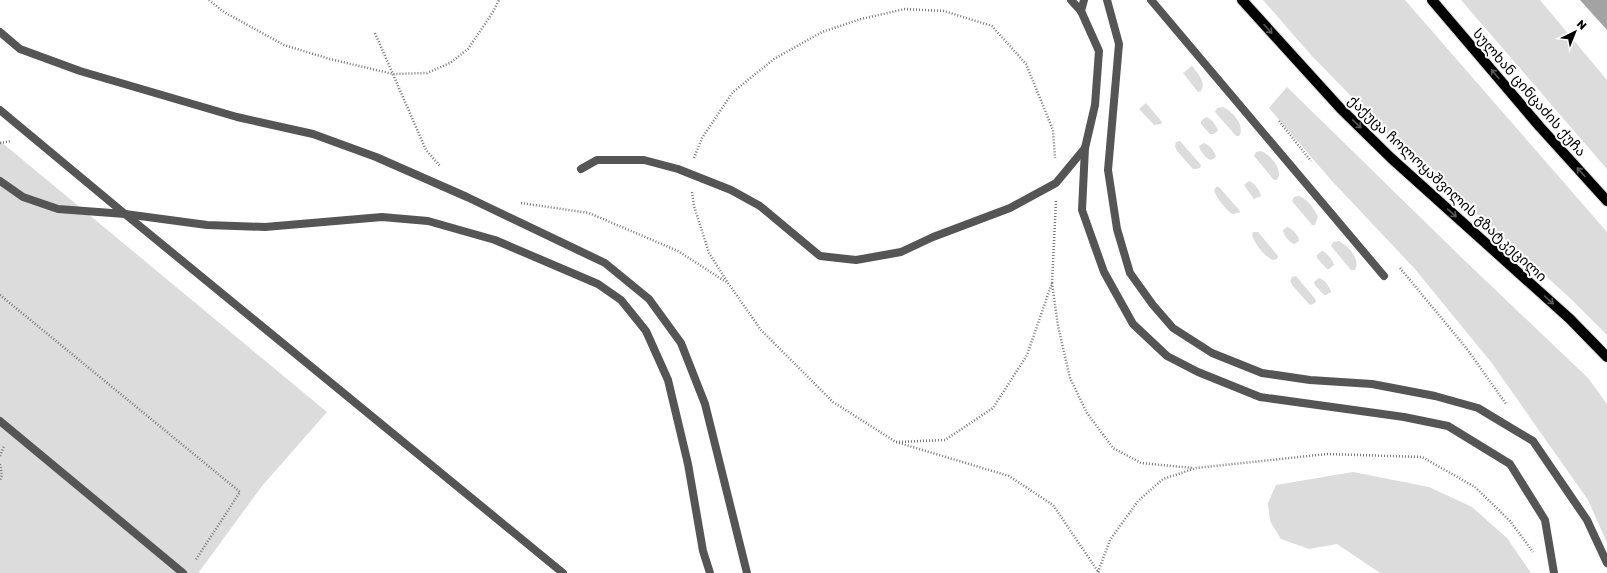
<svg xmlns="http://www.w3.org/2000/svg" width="1607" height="573" font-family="'Golos Text','Noto Sans Georgian',sans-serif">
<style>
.green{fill:#dcdcdc}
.water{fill:#a3a3a3}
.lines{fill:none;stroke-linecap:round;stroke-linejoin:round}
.primary-casing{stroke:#dbdbdb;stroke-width:12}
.path{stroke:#777;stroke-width:2.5;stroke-dasharray:1 2;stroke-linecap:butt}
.lane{stroke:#555;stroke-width:8}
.primary{stroke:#000;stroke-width:10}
.oneway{stroke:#595959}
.labels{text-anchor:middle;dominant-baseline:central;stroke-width:4;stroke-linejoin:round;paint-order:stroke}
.street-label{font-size:14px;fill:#000;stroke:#fff}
</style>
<rect width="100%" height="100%" fill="#fff"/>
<g class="green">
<polygon points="1263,0 1405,0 1607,232 1607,335 1570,298 1386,132 1311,55"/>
<polygon points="1461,0 1540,0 1607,80 1607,169"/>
<path d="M1192,66C1197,73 1207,82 1201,91L1198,92L1183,73Z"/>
<polygon points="1287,87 1463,259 1588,378 1607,404 1607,543 1588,500 1491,362 1414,268 1332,181 1269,108"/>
<polygon points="1146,103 1162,122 1161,124 1154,125 1139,109"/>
<path d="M1223,107C1232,111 1246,126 1239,136H1236L1215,112L1217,108Z"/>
<path d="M1206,117C1211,118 1217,126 1218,131L1213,134H1210L1201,124V121Z"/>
<polygon points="0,141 327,412 262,486 199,572 200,573 0,573"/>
<polygon points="1180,141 1201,165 1200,168 1196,169 1193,169 1177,151 1175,146 1176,142"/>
<path d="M1204,143C1209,144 1215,152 1216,157L1211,160C1206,159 1200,151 1199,146Z"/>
<path d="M1261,151C1271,155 1284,170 1277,180H1274L1254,156L1256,152Z"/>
<path d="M1249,181C1254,183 1260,190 1261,196L1254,199L1244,185Z"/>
<path d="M1216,187H1219L1240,211L1239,213L1232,214C1225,208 1218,200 1214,191Z"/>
<path d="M1299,196C1308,199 1314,209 1318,217L1315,225H1312L1292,201L1294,197Z"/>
<path d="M1287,227C1292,228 1299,236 1299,241L1294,244C1290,243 1283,235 1283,230Z"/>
<path d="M1253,232H1258L1278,256L1277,259L1273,260C1264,256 1256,245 1252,236Z"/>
<path d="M1339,241C1348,246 1361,259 1355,270H1351L1331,246L1333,242Z"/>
<path d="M1322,251C1327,253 1333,260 1334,265L1329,269H1327L1317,258V255Z"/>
<polygon points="1296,276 1316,300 1315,303 1311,305 1309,304 1293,286 1290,281 1292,277"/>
<path d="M1319,278C1324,279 1330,287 1331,292L1326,295H1324L1315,285L1314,282Z"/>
<polygon points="1353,472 1429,487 1472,507 1507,538 1531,573 1380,573 1337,544 1309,549 1281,539 1270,521 1268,503 1276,485"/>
</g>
<polygon class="water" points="1580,0 1607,0 1607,30"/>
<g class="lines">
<g class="primary-casing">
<g id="primary">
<polyline points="1242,0 1341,109 1391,158 1570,319 1607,357"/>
<polyline points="1432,0 1540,127 1607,201"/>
</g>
</g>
<g class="path">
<polyline points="209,0 224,12 284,45 330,59 393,74 427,73 450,63 468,49 493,12 499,0"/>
<polyline points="375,33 426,150 440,166"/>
<polyline points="1279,121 1311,161"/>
<polyline points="0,143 11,141"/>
<polyline points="694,158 702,138 733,92 774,59 822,32 861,19 905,9 944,11 992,26 1026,64 1053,130 1055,158"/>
<polyline points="692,192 694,206 709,253 728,283 761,330 833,402 896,442 1009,476 1053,505 1099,573"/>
<polyline points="521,203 589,213 678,251 726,282"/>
<polyline points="1400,268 1467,349 1506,404"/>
<polyline points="1052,283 1058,326 1070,378 1087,413 1113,448 1141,463 1193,468"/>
<polyline points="0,295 240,492 195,561"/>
<polyline points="896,442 945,440 993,408 1027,355 1052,283 1056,201"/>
<polyline points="0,456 4,446"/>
<polyline points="0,464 2,475 0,480"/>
<polyline points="1098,572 1110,540 1138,501 1163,479 1196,468 1327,454 1422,457 1475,487 1510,521 1533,552"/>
</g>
<g class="lane">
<polyline points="1071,0 1081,11 1099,51 1095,105 1085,148 1082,210 1104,272 1133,324 1167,356 1198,372 1260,397 1404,417 1448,426 1510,464 1545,520 1554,573"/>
<polyline points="1107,0 1119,44 1108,170 1117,229 1130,273 1153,305 1173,328 1212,353 1262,373 1310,380 1372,384 1435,396 1478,408 1533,441 1587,520 1607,563"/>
<polyline points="1151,0 1384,276"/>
<polyline points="1081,11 1084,0"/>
<polyline points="0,32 20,49 80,71 237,117 313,134 376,157 467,197 605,263 649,299 681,343 705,404 747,573"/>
<polyline points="0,110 125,214 563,573"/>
<polyline points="581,169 597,160 644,160 678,169 731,190 760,206 820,256 856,260 901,252 933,237 1010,208 1056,183 1085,148"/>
<polyline points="0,181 23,197 58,209 125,214 207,225 265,227 382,217 428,221 495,240 598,284 621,300 646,331 668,380 688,464 703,551 710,573"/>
<polyline points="0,421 183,573"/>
</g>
<use href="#primary" class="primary"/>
</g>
<defs><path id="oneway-shaft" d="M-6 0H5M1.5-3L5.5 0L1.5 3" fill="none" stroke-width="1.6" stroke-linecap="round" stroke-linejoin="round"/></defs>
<g class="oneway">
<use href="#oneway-shaft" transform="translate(1268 29) rotate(48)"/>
<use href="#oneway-shaft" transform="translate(1495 74) rotate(-130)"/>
<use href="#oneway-shaft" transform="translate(1357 124) rotate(44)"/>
<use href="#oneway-shaft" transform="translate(1581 172) rotate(-132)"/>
<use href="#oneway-shaft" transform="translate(1452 213) rotate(42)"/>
<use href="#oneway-shaft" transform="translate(1549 300) rotate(42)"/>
</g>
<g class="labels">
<g class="street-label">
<text transform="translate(1530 92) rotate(49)">სულხან ცინცაძის ქუჩა</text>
<text transform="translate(1448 188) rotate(43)">ქაქუცა ჩოლოყაშვილის გზატკეცილი</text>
</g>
</g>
<g transform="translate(1575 32) rotate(43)" stroke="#ffffff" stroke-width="3" paint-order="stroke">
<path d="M0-3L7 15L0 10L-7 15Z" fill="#000000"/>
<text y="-6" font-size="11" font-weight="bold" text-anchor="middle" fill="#000000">N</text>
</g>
</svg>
